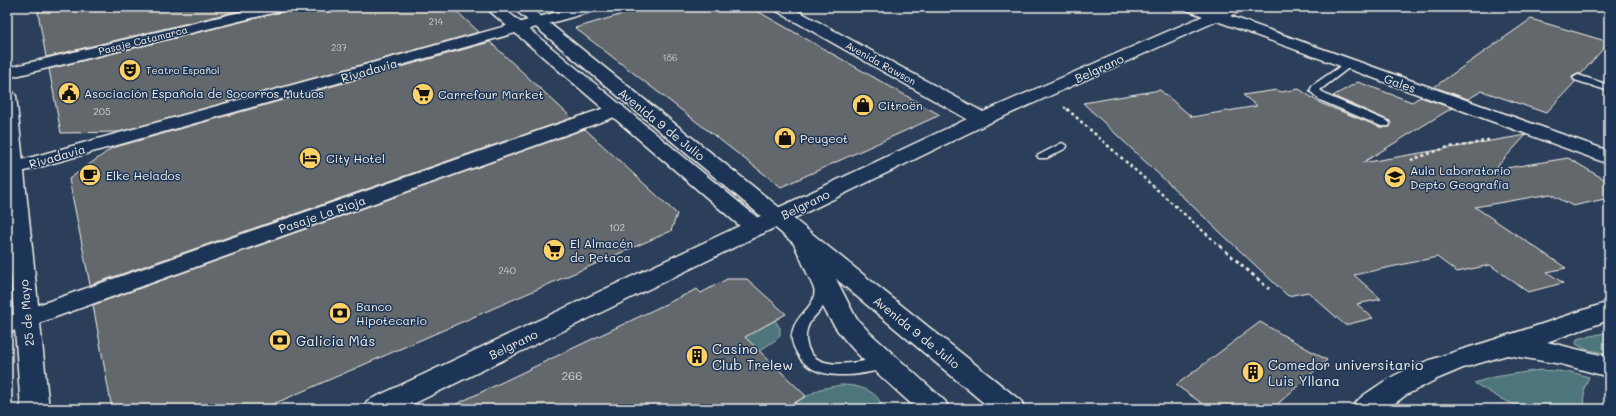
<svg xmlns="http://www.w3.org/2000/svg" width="1616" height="416" font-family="Mali,sans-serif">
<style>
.green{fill:#4d767b;stroke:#a0b4b2}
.building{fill:#63676d;stroke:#f4f1e8}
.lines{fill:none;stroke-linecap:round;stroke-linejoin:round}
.service-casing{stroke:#f4f1e8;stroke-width:3}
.pedestrian-casing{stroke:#f4f1e8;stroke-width:3}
.minor-casing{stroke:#f4f1e8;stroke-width:3}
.tertiary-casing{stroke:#f4f1e8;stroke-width:3}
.path-far2{stroke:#f4f1e8;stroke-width:2;stroke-dasharray:2.5 2.5;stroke-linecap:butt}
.path-far1{stroke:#f4f1e8;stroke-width:2.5;stroke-dasharray:3 3;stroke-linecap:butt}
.path{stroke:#f4f1e8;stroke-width:3;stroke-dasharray:3.5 3.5;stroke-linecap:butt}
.service{fill:#1d3557;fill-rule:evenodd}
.pedestrian{fill:#1d3557;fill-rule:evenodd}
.minor{fill:#1d3557;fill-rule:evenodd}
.tertiary{fill:#1d3557;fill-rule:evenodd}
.labels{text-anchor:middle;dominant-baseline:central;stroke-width:3;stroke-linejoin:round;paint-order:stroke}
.far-number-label{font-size:9px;fill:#d0cec9}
.far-street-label{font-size:10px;fill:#f4f1e8;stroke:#1d3557}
.far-poi-label{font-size:10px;fill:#f4f1e8;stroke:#1d3557;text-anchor:start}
.number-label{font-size:10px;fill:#d0cec9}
.street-label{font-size:12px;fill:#f4f1e8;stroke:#1d3557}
.poi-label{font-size:12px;fill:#f4f1e8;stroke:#1d3557;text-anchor:start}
.near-number-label{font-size:12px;fill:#d0cec9}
.near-poi-label{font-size:14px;fill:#f4f1e8;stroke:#1d3557;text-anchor:start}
</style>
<rect width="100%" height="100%" fill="#2b3f5b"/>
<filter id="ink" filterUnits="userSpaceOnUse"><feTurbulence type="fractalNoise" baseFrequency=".025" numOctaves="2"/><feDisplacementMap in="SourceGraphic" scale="8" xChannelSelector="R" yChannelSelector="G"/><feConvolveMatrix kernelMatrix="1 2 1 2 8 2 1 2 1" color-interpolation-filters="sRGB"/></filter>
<g filter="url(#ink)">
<g class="green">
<polygon points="775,320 780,328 780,335 777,339 759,351 724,348"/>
<polygon points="1609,332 1609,354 1585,349 1576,344 1577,339"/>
<polygon points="1540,370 1571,372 1589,377 1584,389 1585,409 1525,409 1501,399 1474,383 1494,377"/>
<path d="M841,385C857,385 880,390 882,409H789L787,407L820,389Z"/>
</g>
<g class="building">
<polygon points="37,7 255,7 46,57"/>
<polygon points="290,7 452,7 479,32 119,132 61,133 49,69 285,11"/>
<polygon points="647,7 750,7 940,115 781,187 575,28"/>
<polygon points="1531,19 1609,42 1581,74 1577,74 1572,77 1575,82 1546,113 1482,91 1468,99 1434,87"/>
<polygon points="490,42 572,118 90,285 69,179 112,148"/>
<polygon points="1358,82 1412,102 1420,97 1452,108 1362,163 1526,135 1494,170 1568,158 1609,182 1609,198 1573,206 1550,194 1475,207 1566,268 1547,272 1563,283 1528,292 1490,265 1457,272 1437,257 1354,275 1381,299 1357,304 1373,318 1345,325 1308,292 1288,296 1083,103 1160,90 1192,117 1257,106 1243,95 1277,90 1281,92 1299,89 1320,103 1380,127 1390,127 1391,123 1390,121 1333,96"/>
<polygon points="585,129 677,214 671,231 262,409 112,409 93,305"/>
<polygon points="727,279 747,279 786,314 745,337 806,396 784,409 446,409 697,289 701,293"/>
<polygon points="1260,322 1327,360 1272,409 1210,409 1176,385"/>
</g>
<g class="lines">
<g class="service-casing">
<g id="service">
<polygon points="1348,61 1351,62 1351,66 1320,90 1328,96 1389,122 1390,124 1389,126 1381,126 1320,100 1310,91 1313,85"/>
<polygon points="1578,75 1609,85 1609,91 1575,80 1573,78"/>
<polygon points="1062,143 1067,146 1066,148 1047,158 1039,158 1037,156"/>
<path d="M822,280L827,282C837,299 816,312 809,324C806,330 805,338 807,345C815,375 862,361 884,357L889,359L891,363L889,367C861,376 813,384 797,353C793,346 790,338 793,330C796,318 806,312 812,302C816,296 813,288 817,282Z"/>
</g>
</g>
<g class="pedestrian-casing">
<polygon id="pedestrian" points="27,310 35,312 38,318 35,324 7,333 7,317"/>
</g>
<g class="minor-casing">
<g id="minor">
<polygon points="261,7 288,7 285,10 7,78 7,68"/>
<polygon points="575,7 600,7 597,10 7,176 7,164"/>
<polygon points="772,7 791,7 983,112 1203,16 1187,10 1184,7 1206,7 1216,10 1224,7 1245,7 1242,10 1230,16 1609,151 1609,164 1217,21 989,123 403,409 363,409 367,401 967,119 775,10"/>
<polygon points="616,104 623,106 625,110 623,114 36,324 27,327 18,324 14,318 18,312"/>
<path d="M804,233L812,235L816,240L856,318L869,332L945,401L949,409H917C891,385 859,359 838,331C818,304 807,270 792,240L796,235Z"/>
</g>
</g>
<g class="tertiary-casing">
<g id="tertiary">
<polygon points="485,7 502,7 764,223 767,228 764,233 756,235 748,233"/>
<polygon points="512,7 529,7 1021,401 1025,409 991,409"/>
<polygon points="7,91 13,92 16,96 49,409 21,409 7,221"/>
<path d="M1609,302V320L1547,342L1609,357V377L1561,364L1507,355L1463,368L1437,379L1406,395L1387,409H1352C1357,399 1364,395 1373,389C1412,361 1458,352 1502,337C1538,326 1573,313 1609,302Z"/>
</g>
</g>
<polyline class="path-far2" points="1064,107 1068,110"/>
<g class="path-far1">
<polyline points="1067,109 1221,247"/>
<polyline points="1411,160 1448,147 1469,145 1492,139"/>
</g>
<polyline class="path" points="1220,246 1269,289"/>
<use href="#service" class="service"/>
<use href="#pedestrian" class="pedestrian"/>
<use href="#minor" class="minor"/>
<use href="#tertiary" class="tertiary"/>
</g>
</g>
<defs>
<g id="theatre-disc" transform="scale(1.15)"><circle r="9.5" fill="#ffd166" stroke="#1d3557"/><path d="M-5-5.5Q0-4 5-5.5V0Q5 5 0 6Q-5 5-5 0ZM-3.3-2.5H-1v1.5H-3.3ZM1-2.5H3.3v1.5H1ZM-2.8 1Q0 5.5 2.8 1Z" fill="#111"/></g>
<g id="civic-disc" transform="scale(1.15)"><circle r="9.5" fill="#ffd166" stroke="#1d3557"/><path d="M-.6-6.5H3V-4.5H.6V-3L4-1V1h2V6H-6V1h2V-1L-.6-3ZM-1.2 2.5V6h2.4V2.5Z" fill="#111"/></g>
<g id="supermarket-disc" transform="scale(1.15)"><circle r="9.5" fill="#ffd166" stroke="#1d3557"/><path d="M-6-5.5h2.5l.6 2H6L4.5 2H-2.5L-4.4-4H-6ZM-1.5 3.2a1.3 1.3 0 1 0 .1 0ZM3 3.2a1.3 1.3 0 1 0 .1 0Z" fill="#111"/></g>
<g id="shop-disc" transform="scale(1.15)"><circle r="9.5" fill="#ffd166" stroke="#1d3557"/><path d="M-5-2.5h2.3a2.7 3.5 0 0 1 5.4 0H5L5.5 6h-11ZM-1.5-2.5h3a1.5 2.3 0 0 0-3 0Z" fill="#111"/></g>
<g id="hotel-disc" transform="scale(1.15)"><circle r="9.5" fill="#ffd166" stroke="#1d3557"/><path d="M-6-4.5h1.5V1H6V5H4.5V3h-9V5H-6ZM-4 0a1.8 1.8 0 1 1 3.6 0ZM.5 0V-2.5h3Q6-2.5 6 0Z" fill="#111"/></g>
<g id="cafe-disc" transform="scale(1.15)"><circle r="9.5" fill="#ffd166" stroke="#1d3557"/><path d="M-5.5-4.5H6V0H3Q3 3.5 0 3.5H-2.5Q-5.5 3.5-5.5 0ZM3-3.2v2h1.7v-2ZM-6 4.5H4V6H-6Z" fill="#111"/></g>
<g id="university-disc" transform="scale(1.15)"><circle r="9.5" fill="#ffd166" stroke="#1d3557"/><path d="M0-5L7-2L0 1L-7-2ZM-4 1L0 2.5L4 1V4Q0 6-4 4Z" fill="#111"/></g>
<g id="bank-disc" transform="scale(1.15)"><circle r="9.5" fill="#ffd166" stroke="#1d3557"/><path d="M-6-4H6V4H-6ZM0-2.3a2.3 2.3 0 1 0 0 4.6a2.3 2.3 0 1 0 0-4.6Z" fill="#111"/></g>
<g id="building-disc" transform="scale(1.15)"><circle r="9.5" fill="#ffd166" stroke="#1d3557"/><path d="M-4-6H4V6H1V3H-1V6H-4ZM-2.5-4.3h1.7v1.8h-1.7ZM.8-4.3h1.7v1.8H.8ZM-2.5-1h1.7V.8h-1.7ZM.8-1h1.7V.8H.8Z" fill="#111"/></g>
</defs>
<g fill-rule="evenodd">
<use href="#theatre-disc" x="130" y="70"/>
<use href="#civic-disc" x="69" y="93"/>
<use href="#supermarket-disc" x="423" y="94"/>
<use href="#shop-disc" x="863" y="105"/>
<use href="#shop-disc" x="785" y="138"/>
<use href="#hotel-disc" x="310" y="158"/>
<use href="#cafe-disc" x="90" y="175"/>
<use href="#university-disc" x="1395" y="177"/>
<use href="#supermarket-disc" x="554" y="250"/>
<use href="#bank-disc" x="340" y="313"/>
<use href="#bank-disc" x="280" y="340"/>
<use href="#building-disc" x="697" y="356"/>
<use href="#building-disc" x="1253" y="372"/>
</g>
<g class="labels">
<g class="far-number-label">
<text x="436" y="21">214</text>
<text x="339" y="47">237</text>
<text x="670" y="57">186</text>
</g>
<g class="far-street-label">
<text transform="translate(143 40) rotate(-14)">Pasaje Catamarca</text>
<text transform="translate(881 63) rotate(29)">Avenida Rawson</text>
</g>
<g class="far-poi-label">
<text x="146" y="70">Teatro Español</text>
</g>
<g class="number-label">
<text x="102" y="111">205</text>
<text x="617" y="227">102</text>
<text x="507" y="270">240</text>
</g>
<g class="street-label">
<text transform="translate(1099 68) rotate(-24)">Belgrano</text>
<text transform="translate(369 70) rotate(-16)">Rivadavia</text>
<text transform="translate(1400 83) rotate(20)">Gales</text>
<text transform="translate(662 124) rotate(39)">Avenida 9 de Julio</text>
<text transform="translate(57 156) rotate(-16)">Rivadavia</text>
<text transform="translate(805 204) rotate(-26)">Belgrano</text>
<text transform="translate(322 214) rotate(-19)">Pasaje La Rioja</text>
<text transform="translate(26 313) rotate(-95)">25 de Mayo</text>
<text transform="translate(917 332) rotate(39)">Avenida 9 de Julio</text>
<text transform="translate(513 344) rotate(-26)">Belgrano</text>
</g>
<g class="poi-label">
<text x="84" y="93">Asociación Española de Socorros Mutuos</text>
<text x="438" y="94">Carrefour Market</text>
<text x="878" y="105">Citroën</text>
<text x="800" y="138">Peugeot</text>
<text x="326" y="158">City Hotel</text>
<text x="1410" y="170">Aula Laboratorio<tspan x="1410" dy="14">Depto Geografía</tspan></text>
<text x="106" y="175">Elke Helados</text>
<text x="570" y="243">El Almacén<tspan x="570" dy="14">de Petaca</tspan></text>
<text x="356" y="306">Banco<tspan x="356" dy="14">Hipotecario</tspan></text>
</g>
<g class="near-number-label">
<text x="572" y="375">266</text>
</g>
<g class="near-poi-label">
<text x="296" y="340">Galicia Más</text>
<text x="712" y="348">Casino<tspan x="712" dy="16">Club Trelew</tspan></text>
<text x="1268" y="364">Comedor universitario<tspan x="1268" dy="16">Luis Yllana</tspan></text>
</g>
</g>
<rect width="1616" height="416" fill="none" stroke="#1d3557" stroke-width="24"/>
<rect x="12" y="12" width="1592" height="392" fill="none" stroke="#f4f1e8" stroke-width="1.5" filter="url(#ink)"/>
</svg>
